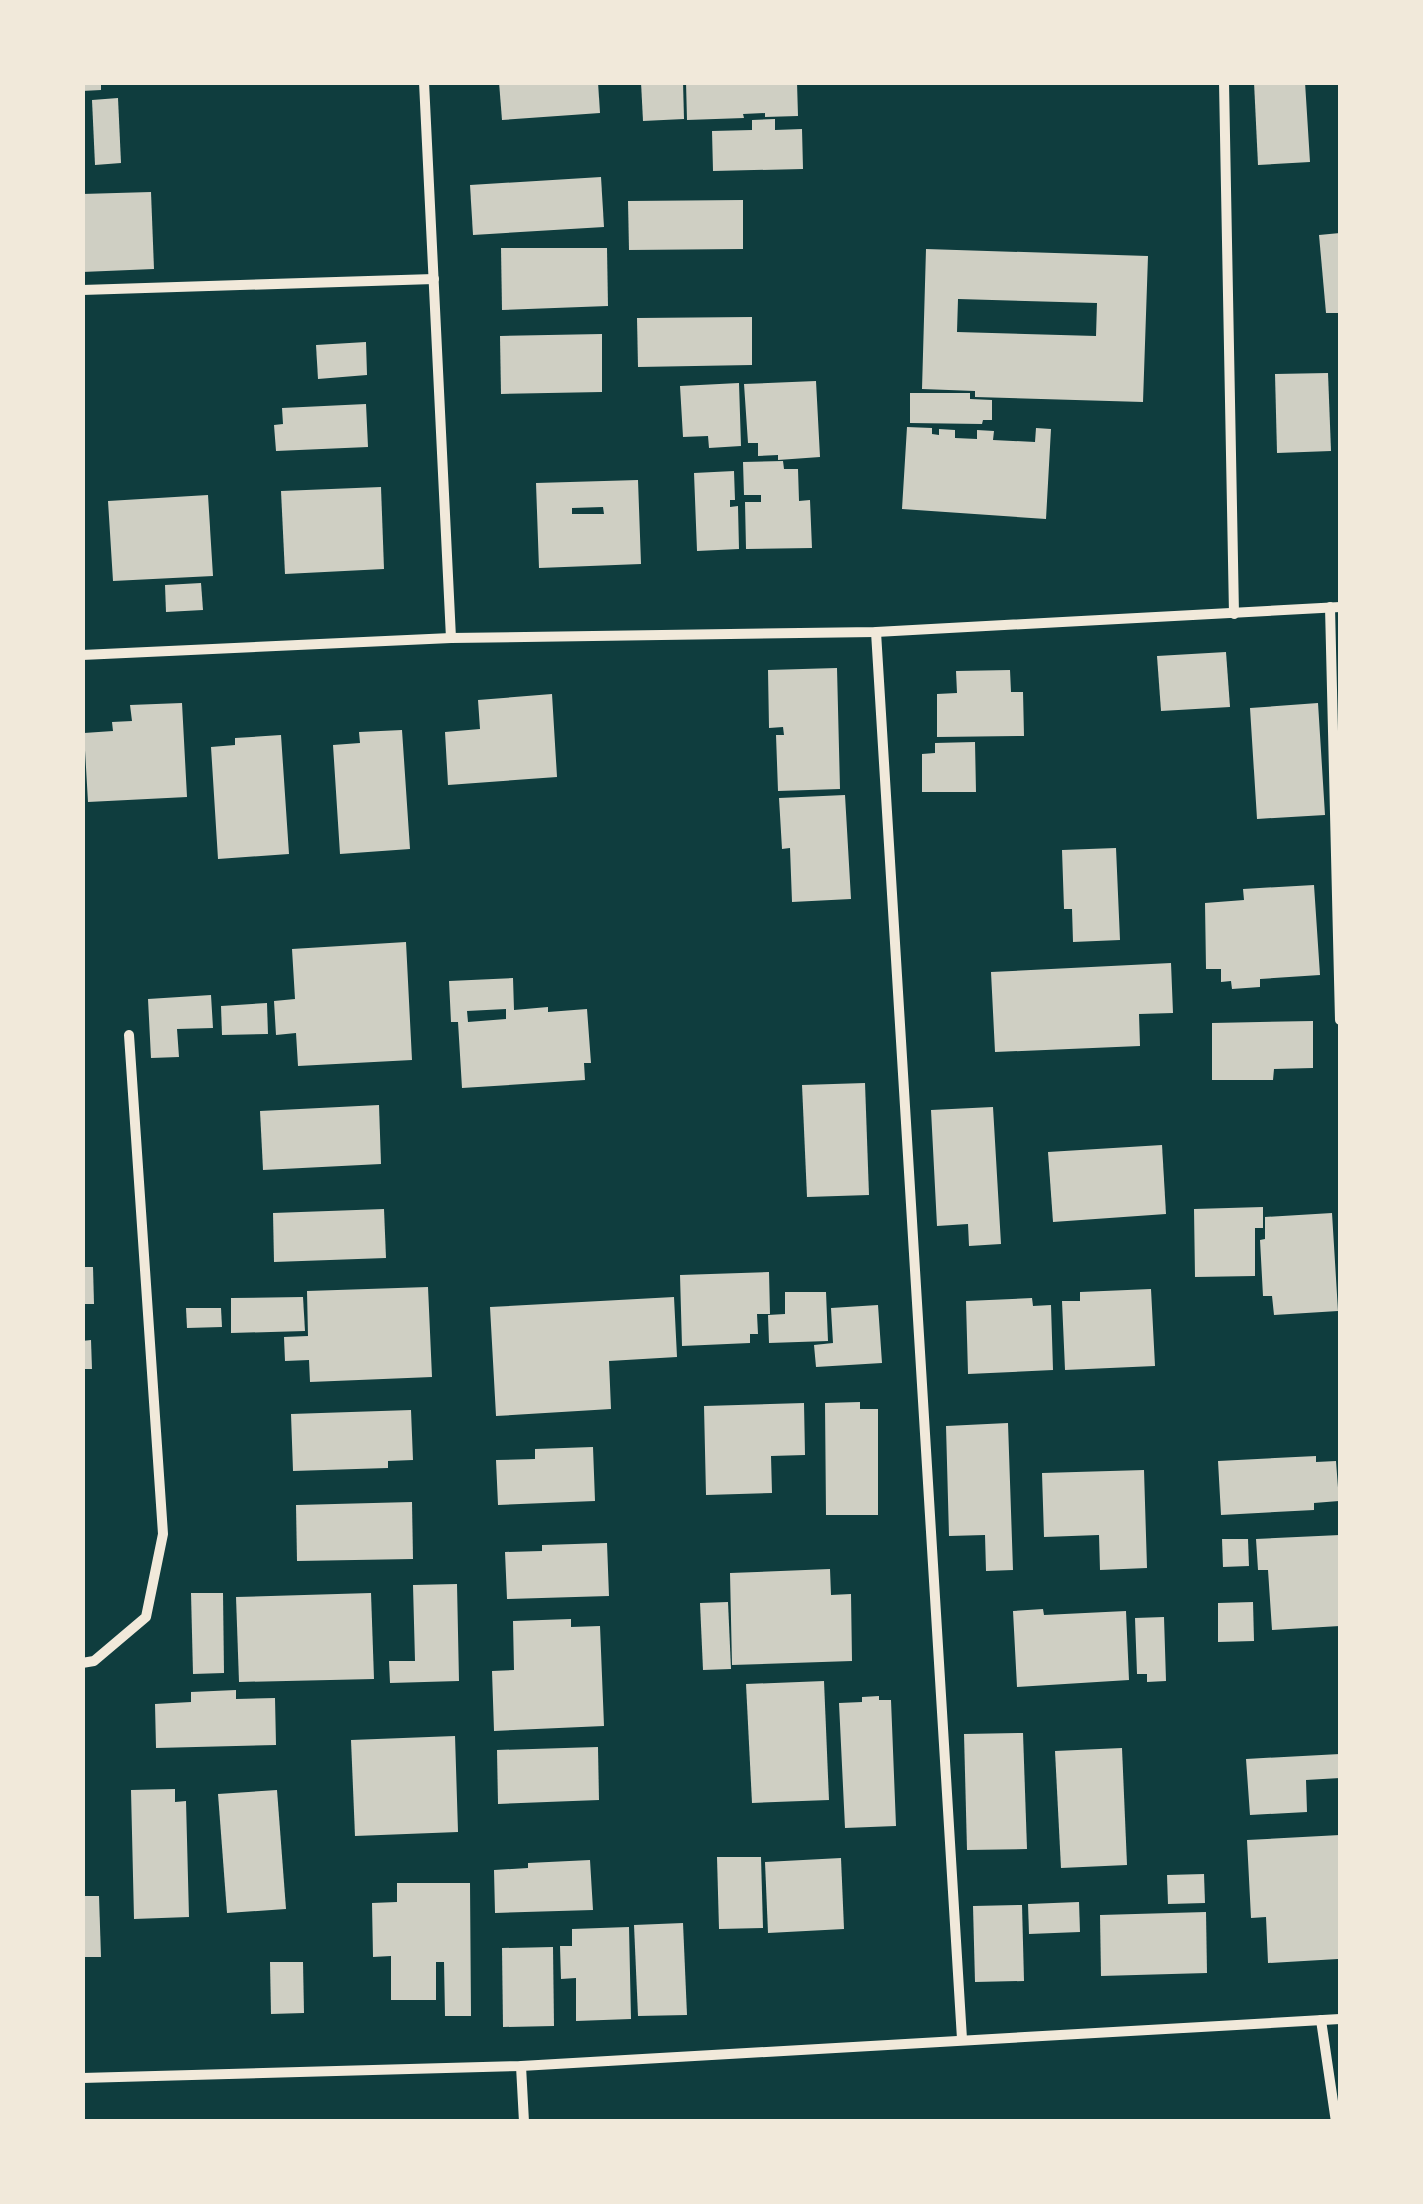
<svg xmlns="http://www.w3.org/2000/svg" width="1423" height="2204" font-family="Montserrat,sans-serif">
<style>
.building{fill:#cfcfc3;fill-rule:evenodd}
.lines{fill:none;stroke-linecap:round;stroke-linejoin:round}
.minor{stroke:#f1e9da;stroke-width:10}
</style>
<rect width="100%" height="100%" fill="#0f3d3e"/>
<g class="building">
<polygon points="82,82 101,82 101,90 82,91"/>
<polygon points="499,82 598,82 600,113 502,120"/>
<polygon points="641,82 683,82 684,119 643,121"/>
<polygon points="686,82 797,82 798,116 765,117 765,113 743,114 744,118 687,120"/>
<polygon points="1254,82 1305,82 1310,162 1258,165"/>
<polygon points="118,98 121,163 95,165 92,100"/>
<polygon points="775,119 775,130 802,129 803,169 713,171 712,131 752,130 752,120"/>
<polygon points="601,177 604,227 473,235 470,185"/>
<polygon points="151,192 154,269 82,272 82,194"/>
<polygon points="743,200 743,249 629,250 628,201"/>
<polygon points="1340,233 1340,313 1326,313 1319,235"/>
<polygon points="501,248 607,248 608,306 502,310"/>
<path d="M926,249L1148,256L1143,402L975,397V391L922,389ZM958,299L1097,303L1096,336L957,332Z"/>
<polygon points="752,317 752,365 638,367 637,318"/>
<polygon points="602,334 602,392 501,394 500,336"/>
<polygon points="366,342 367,375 318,379 316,345"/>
<polygon points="1328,373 1331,451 1277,453 1275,374"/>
<polygon points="816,381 820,457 778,460 778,455 758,456 758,443 748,443 744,384"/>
<polygon points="739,383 741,446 709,448 708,436 683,437 680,386"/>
<polygon points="910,393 970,393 970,399 992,400 992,420 983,420 982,424 910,423"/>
<polygon points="366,404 368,447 276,451 274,425 283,424 282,408"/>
<polygon points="907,427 932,428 932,434 939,435 939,429 955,430 955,438 977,439 977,430 994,431 993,440 1035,442 1036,428 1051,429 1046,519 902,509"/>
<polygon points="783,461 784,469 798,469 799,501 810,500 812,548 746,549 745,502 761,502 761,495 744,495 743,462"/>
<polygon points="734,471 735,500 730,500 730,507 738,506 739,549 697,551 694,473"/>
<path d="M638,480L641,564L539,568L536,483ZM603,507L604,514H572V508Z"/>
<polygon points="381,487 384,569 285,574 281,491"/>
<polygon points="208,495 213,576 113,581 108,501"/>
<polygon points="201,583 203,610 166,612 165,585"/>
<polygon points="1226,652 1230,707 1161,711 1157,656"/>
<polygon points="837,668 840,789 778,791 776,735 784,735 783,727 769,728 768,670"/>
<polygon points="1010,670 1011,692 1023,692 1024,736 937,737 937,694 957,693 956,671"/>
<polygon points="552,694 557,777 448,785 445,732 480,729 478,700"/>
<polygon points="182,703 187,797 88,802 84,733 113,731 112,722 132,721 130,705"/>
<polygon points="1318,703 1325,815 1257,819 1250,708"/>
<polygon points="402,730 410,849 340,854 333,745 360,743 359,732"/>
<polygon points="281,735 289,854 218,859 211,747 235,745 235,738"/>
<polygon points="975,742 976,792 922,792 922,754 935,753 935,743"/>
<polygon points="845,795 851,899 792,902 790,848 782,849 779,798"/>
<polygon points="1116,848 1120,940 1073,942 1072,909 1064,909 1062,850"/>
<polygon points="1314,885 1320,975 1260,979 1260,987 1232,989 1231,981 1221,982 1221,969 1206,969 1205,903 1244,900 1243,889"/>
<polygon points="406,942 412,1060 298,1066 296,1033 276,1035 274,1001 295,999 292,949"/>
<polygon points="1171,963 1173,1013 1139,1014 1140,1046 995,1052 991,972"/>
<path d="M513,978L514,1010L548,1007V1012L587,1009L591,1063H584L585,1080L462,1088L458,1022H451L449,981ZM506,1009V1019L468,1022L467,1011Z"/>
<polygon points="211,995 213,1028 177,1029 179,1057 151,1058 148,999"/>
<polygon points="267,1003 268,1034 222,1035 221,1006"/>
<polygon points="1313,1021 1313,1068 1274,1069 1273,1080 1212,1080 1212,1023"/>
<polygon points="865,1083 869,1195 807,1197 802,1085"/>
<polygon points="379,1105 381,1164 263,1170 260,1111"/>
<polygon points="993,1107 1001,1244 969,1246 968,1224 937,1226 931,1110"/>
<polygon points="1162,1145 1166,1214 1053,1222 1048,1152"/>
<polygon points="1263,1207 1263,1228 1255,1228 1255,1276 1195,1277 1194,1209"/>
<polygon points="384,1209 386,1258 274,1262 273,1213"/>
<polygon points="1332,1213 1338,1311 1274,1315 1272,1296 1263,1296 1260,1240 1265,1239 1265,1217"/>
<polygon points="82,1267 93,1267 94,1304 82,1304"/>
<polygon points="769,1272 770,1314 757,1314 758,1334 750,1334 750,1343 682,1346 680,1275"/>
<polygon points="428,1287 432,1377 310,1382 309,1360 285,1361 284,1337 308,1336 307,1291"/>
<polygon points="1151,1289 1155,1366 1065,1370 1062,1301 1080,1301 1080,1292"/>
<polygon points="785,1292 826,1292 828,1341 769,1343 768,1315 785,1314"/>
<polygon points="303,1297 305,1331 231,1333 231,1298"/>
<polygon points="674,1297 677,1357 609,1361 611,1409 496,1416 490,1307"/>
<polygon points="1032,1298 1033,1306 1051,1305 1053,1370 968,1374 966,1301"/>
<polygon points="878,1305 882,1363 816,1367 814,1345 833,1343 831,1308"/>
<polygon points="186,1308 221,1308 222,1327 187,1328"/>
<polygon points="91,1340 92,1369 82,1369 82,1341"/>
<polygon points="860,1402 860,1409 878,1409 878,1515 826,1515 825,1403"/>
<polygon points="804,1403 805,1455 771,1456 772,1493 706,1495 704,1406"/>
<polygon points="411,1410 413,1460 388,1461 388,1468 293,1471 291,1414"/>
<polygon points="1008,1423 1013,1570 986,1571 985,1535 949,1536 946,1426"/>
<polygon points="593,1447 595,1501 498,1505 496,1460 535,1459 535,1449"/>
<polygon points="1316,1456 1316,1462 1336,1461 1339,1501 1314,1503 1314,1510 1221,1515 1218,1461"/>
<polygon points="1144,1470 1147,1568 1100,1570 1099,1535 1044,1537 1042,1473"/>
<polygon points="412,1502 413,1559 297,1561 296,1505"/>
<polygon points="1340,1535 1340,1626 1272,1630 1268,1570 1258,1570 1256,1539"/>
<polygon points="1222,1539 1248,1539 1249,1566 1223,1567"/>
<polygon points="607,1543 609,1596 507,1599 505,1552 542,1551 542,1545"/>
<polygon points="830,1569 831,1595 851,1594 852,1661 732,1665 730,1573"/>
<polygon points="457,1584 459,1681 390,1683 389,1661 415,1661 413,1585"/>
<polygon points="191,1593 223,1593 224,1673 193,1674"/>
<polygon points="371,1593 374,1679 239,1682 236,1597"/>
<polygon points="728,1602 731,1669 703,1670 700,1603"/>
<polygon points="1253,1602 1254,1641 1218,1642 1218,1603"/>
<polygon points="1043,1609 1044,1615 1126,1611 1129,1680 1017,1687 1013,1611"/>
<polygon points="1164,1617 1166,1681 1147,1682 1147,1674 1137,1674 1135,1618"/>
<polygon points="571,1619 571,1627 600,1626 604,1726 494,1731 492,1671 514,1670 513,1621"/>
<polygon points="824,1681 829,1800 752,1803 746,1684"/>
<polygon points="236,1690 236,1699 275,1698 276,1745 156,1748 155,1704 191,1702 191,1692"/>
<polygon points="879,1696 879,1700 891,1700 896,1826 845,1828 839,1703 862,1702 862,1697"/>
<polygon points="1023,1733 1027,1849 967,1850 964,1734"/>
<polygon points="455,1736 458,1832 355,1836 351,1740"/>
<polygon points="598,1747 599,1800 498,1804 497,1750"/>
<polygon points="1122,1748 1127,1865 1061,1868 1055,1751"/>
<polygon points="1340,1754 1340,1778 1306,1780 1307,1812 1250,1815 1246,1759"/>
<polygon points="175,1789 175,1802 186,1801 189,1917 134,1919 131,1790"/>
<polygon points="277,1790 286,1909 227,1913 218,1794"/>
<polygon points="1340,1835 1338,1959 1268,1963 1266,1917 1251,1918 1247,1840"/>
<polygon points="717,1857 761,1857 763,1928 719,1929"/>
<polygon points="841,1858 844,1929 768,1933 765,1862"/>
<polygon points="590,1860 593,1910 495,1913 494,1870 528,1868 528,1863"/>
<polygon points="1204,1874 1205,1903 1168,1904 1167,1875"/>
<polygon points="397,1883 470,1883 471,2016 445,2016 444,1962 436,1962 436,2000 391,2000 391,1956 373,1957 372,1903 397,1902"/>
<polygon points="82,1896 99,1896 101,1957 82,1957"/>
<polygon points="1079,1902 1080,1932 1029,1934 1028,1904"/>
<polygon points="1022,1905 1024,1981 975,1982 973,1906"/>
<polygon points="1206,1912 1207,1973 1101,1976 1100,1915"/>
<polygon points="683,1923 687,2015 638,2016 634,1925"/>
<polygon points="629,1927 631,2019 576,2021 576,1978 561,1979 560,1946 572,1946 572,1929"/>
<polygon points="553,1947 554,2026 503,2027 502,1948"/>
<polygon points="270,1962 303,1962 304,2013 271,2014"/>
</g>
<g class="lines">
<g class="minor">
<polyline points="424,82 451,638"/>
<polyline points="1224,82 1234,614"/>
<polyline points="82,290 434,279"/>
<polyline points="1330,607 1340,1020"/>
<polyline points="876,632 962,2039"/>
<polyline points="82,655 451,638 876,632 1340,607"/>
<polyline points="82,1663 94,1661 146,1617 163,1534 129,1035"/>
<polyline points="1321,2020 1336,2122"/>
<polyline points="521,2066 524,2122"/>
<polyline points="82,2078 521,2066 1340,2019"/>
</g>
</g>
<rect width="1423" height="2204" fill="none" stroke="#f1e9da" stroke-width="170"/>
</svg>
